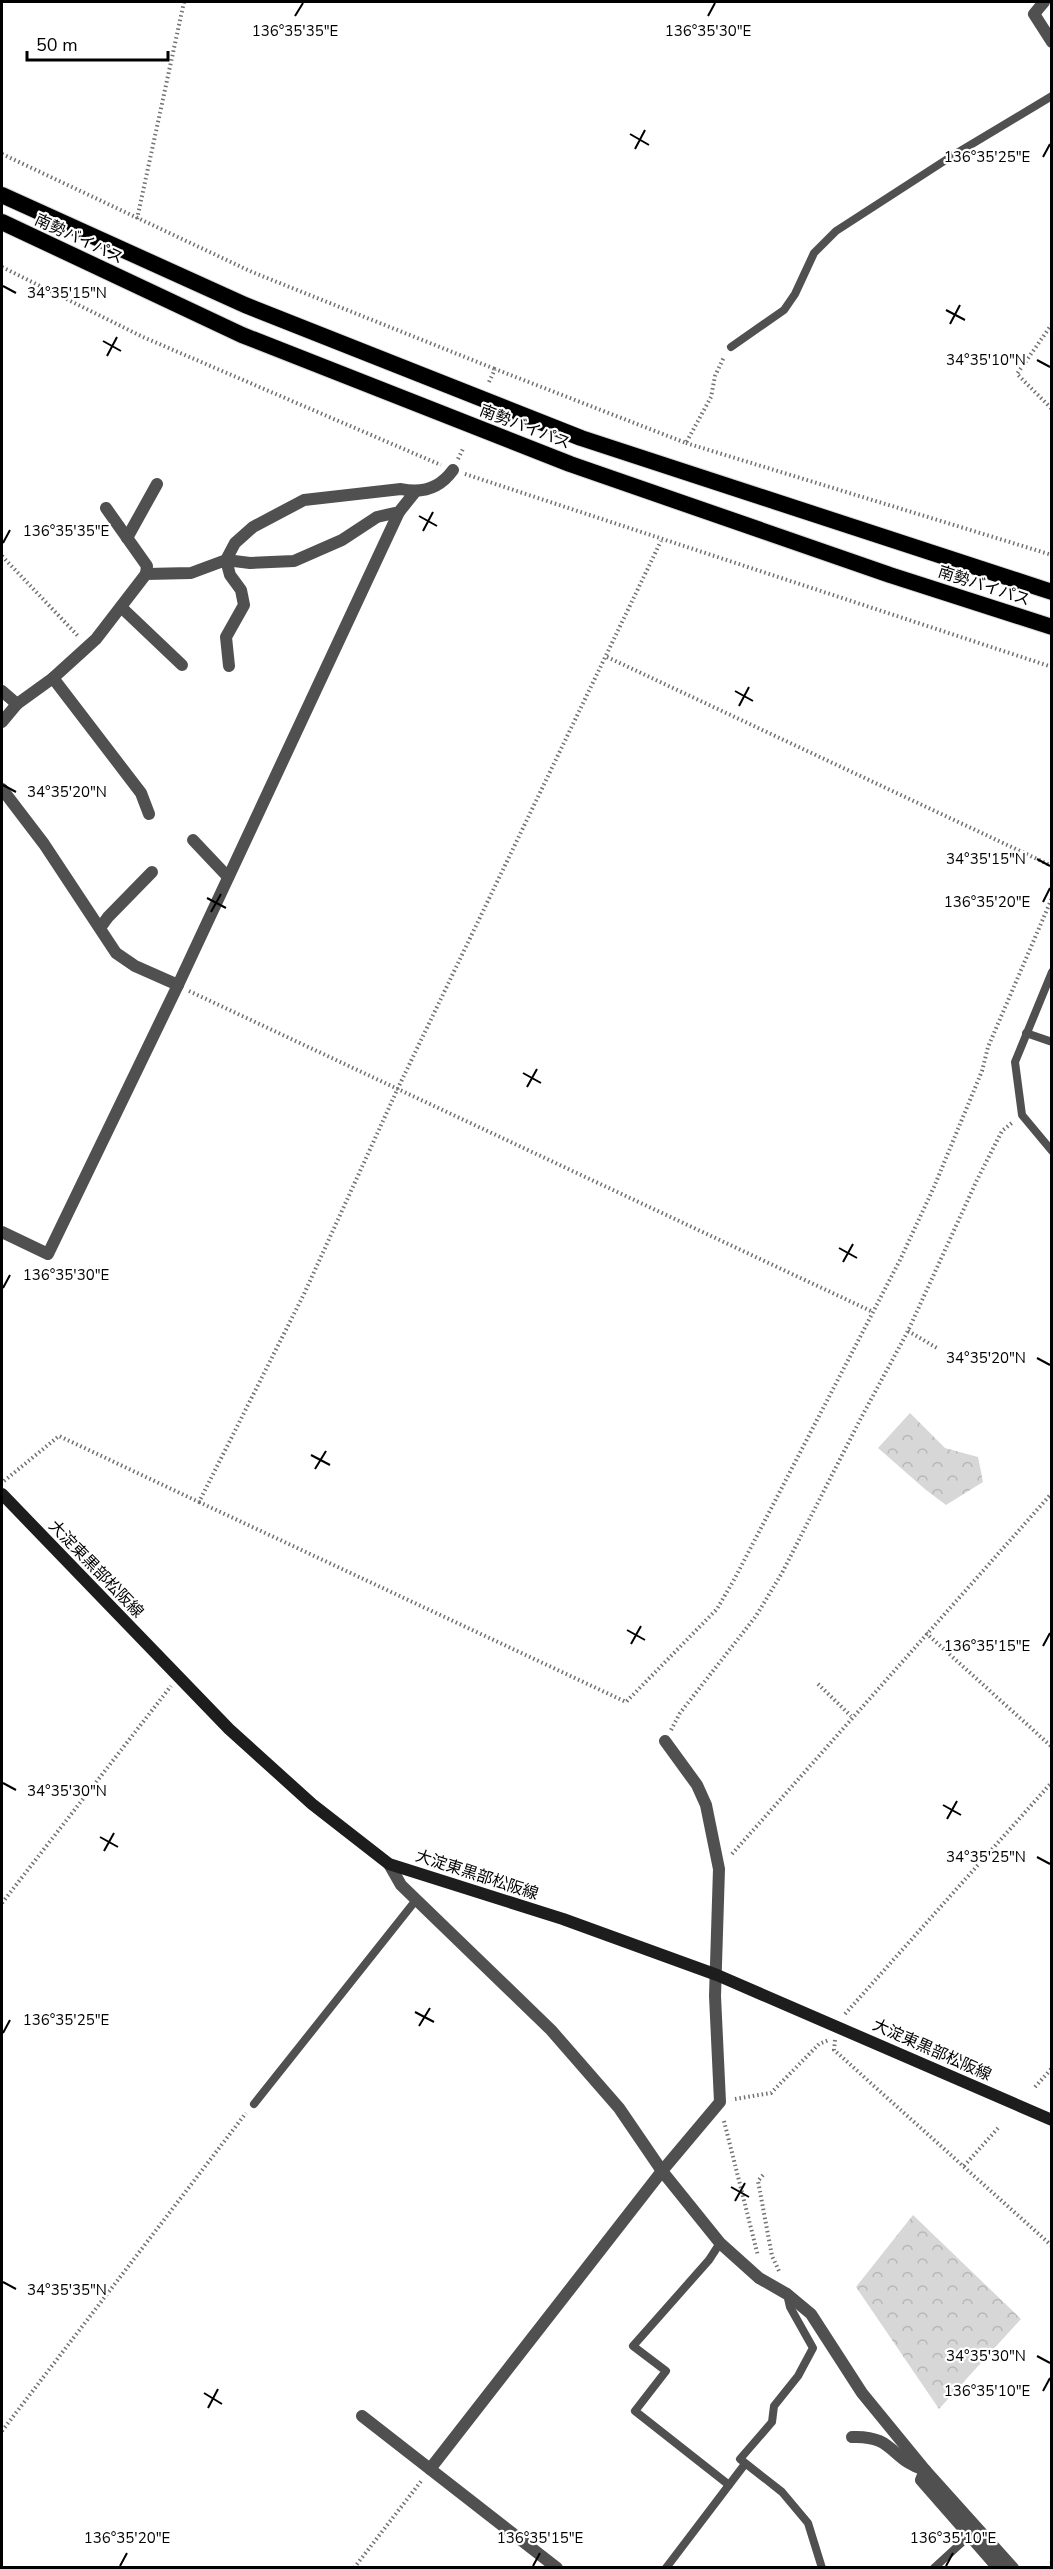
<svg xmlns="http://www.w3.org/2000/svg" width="1053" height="2569" font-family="'Nunito Sans','Noto Sans JP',sans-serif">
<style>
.forest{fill:url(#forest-crowns)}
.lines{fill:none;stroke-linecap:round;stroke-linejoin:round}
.trunk-casing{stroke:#dbdbdb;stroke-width:18}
.path{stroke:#727272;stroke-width:4;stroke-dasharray:1.5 3;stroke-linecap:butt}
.service{stroke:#505050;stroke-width:8}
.minor{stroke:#505050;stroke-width:12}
.secondary{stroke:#1d1d1d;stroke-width:12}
.trunk{stroke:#000;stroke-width:16}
.ticks{fill:none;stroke:#000;stroke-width:2}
.labels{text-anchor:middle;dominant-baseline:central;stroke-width:4.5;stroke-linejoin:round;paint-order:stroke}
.street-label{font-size:16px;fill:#000;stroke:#fff}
.ticks-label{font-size:15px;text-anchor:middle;fill:#000;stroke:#fff;stroke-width:4.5;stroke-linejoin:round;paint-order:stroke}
</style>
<defs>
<pattern id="forest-crowns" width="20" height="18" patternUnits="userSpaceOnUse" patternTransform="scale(1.5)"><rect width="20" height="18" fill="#d7d7d7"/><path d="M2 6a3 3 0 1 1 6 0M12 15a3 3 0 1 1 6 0" fill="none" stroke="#b7b7b7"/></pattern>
</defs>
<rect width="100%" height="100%" fill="#fff"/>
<g class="forest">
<polygon points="910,1413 945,1448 978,1457 983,1482 946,1505 926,1490 878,1448"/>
<polygon points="913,2215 1021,2319 939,2409 856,2287"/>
</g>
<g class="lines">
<g class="trunk-casing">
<g id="trunk">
<polyline points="2,195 245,305 581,438 1052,592"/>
<polyline points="2,222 242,335 570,464 890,575 1052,627"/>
</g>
</g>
<g class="path">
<polyline points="2,154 252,272 495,369"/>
<polyline points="137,219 184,2"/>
<polyline points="2,267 143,337 441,465"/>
<polyline points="1052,324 1017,374 1052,409"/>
<polyline points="489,382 495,369 686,443 711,397 715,376 724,357"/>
<polyline points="686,443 1052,555"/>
<polyline points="458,459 463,449"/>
<polyline points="465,474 1052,667"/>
<polyline points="2,556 79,637"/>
<polyline points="607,657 1052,866"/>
<polyline points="189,991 873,1312"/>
<polyline points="908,1331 937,1348"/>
<polyline points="4,1481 59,1436 199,1502 304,1294 398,1088 661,541"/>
<polyline points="199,1502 626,1702 717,1609 735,1578 900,1260 934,1187 982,1071 988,1047 1052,898"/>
<polyline points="926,1633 1052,1747"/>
<polyline points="818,1684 851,1716"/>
<polyline points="671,1730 680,1713 756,1616 782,1573 861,1418 908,1331 977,1180 1002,1131 1013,1122"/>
<polyline points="732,1854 1052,1493"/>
<polyline points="2,1903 171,1686"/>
<polyline points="845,2014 1052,1782"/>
<polyline points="835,2040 834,2050 1052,2246"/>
<polyline points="1035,2087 1052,2068"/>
<polyline points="735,2099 771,2093 819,2044 829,2040"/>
<polyline points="724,2121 758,2256"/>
<polyline points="964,2166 999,2127"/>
<polyline points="763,2175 758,2181 772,2256 779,2271"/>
<polyline points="2,2431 246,2113"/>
<polyline points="354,2568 422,2480"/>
<polyline points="1051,2568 1052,2561"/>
</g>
<g class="service">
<polyline points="731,347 784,310 795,294 814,253 836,231 952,156 1052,96"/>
<polyline points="1052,972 1015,1062 1022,1115 1052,1151"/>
<polyline points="1026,1033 1052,1042"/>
<polyline points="254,2104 416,1900"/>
<polyline points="720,2243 709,2260 633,2346 666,2371 635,2411 729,2485 745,2464"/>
<polyline points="787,2294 790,2307 813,2348 798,2376 774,2406 772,2422 740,2459 782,2492 808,2523 822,2568"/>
<polyline points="666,2568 729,2485"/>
<polyline points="934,2568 970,2535"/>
</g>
<g class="minor">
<polyline points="1044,2 1034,14 1052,42"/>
<polyline points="106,508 147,566 146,574"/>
<polyline points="127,538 157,484"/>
<polyline points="121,607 182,665"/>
<polyline points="229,666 226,637 244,605 241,590 230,575 226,560 250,563 294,561 342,540 377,517 399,512 415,492"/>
<polyline points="53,678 141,793 149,814"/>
<polyline points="2,691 17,704"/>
<path d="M2,722L17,704L53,678L96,639L146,574L191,573L226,560L235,543L253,527L304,500L401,489C423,494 440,488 453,470"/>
<polyline points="2,789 44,844 116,953 135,966 178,985"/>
<polyline points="193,840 228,877"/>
<polyline points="100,928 108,917 152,872"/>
<polyline points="2,1232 48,1254 178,985 399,512"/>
<polyline points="389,1864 401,1885 551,2030 619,2108 662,2171 720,2243 759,2278 787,2294 811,2314 862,2393 925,2470 1013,2568"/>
<polyline points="362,2416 557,2568"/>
<path d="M852,2437C895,2435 890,2460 925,2470L921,2480L998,2568"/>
<polyline points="430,2469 662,2171 720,2102 715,1996 719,1869 706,1805 697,1785 665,1741"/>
</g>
<polyline class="secondary" points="2,1494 229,1729 312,1804 389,1864 563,1919 717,1975 1052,2120"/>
<use href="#trunk" class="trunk"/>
</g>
<path class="ticks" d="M295,16L303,3M708,16L715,3M630,134L649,145M635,149L645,130M1043,157L1050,144M3,286L16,293M946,310L965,320M950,324L960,305M103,341L121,351M107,356L117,337M1037,360L1050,367M419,516L437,526M423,531L433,512M3,543L10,530M735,691L753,701M739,706L749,687M3,785L16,792M1037,859L1050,866M207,898L226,908M1043,902L1050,888M211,912L221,894M523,1073L541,1083M527,1087L537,1069M839,1248L857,1258M843,1262L853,1244M3,1288L10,1275M1037,1358L1050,1365M311,1455L330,1465M315,1469L326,1451M627,1630L645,1640M631,1644L641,1626M1043,1646L1050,1633M3,1783L16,1790M943,1805L961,1815M947,1819L957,1801M100,1837L118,1847M104,1851L114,1833M1037,1857L1050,1864M415,2012L434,2022M419,2026L430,2008M3,2033L10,2020M731,2187L749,2197M735,2201L745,2183M3,2282L16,2289M1037,2356L1050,2363M1043,2391L1050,2378M204,2393L222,2404M208,2408L218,2389M120,2566L127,2553M533,2566L540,2553M946,2566L953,2553"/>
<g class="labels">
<g class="street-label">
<text transform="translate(79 239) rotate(25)">南勢バイパス</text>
<text transform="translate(525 427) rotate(21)">南勢バイパス</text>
<text transform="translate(984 586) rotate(18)">南勢バイパス</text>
<text transform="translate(96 1569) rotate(46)">大淀東黒部松阪線</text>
<text transform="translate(477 1875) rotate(18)">大淀東黒部松阪線</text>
<text transform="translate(932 2050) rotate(24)">大淀東黒部松阪線</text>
</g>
</g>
<g class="ticks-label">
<text x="295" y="36">136°35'35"E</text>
<text x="708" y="36">136°35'30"E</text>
<text x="987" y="162">136°35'25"E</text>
<text x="67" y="298">34°35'15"N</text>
<text x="986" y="365">34°35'10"N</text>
<text x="66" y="536">136°35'35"E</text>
<text x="67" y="797">34°35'20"N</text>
<text x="986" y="864">34°35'15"N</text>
<text x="987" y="907">136°35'20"E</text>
<text x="66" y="1280">136°35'30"E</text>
<text x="986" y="1363">34°35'20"N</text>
<text x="987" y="1651">136°35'15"E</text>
<text x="67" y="1796">34°35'30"N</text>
<text x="986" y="1862">34°35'25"N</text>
<text x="66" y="2025">136°35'25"E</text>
<text x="67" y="2295">34°35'35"N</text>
<text x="986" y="2361">34°35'30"N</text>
<text x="987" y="2396">136°35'10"E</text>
<text x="127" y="2543">136°35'20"E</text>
<text x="540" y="2543">136°35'15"E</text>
<text x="953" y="2543">136°35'10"E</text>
</g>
<rect width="1053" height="2569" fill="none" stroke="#000000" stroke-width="6"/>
<path d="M27 51v9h141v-9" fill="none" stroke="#000000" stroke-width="3"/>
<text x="36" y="51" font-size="18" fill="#000000" stroke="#ffffff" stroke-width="4.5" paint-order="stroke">50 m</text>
</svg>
